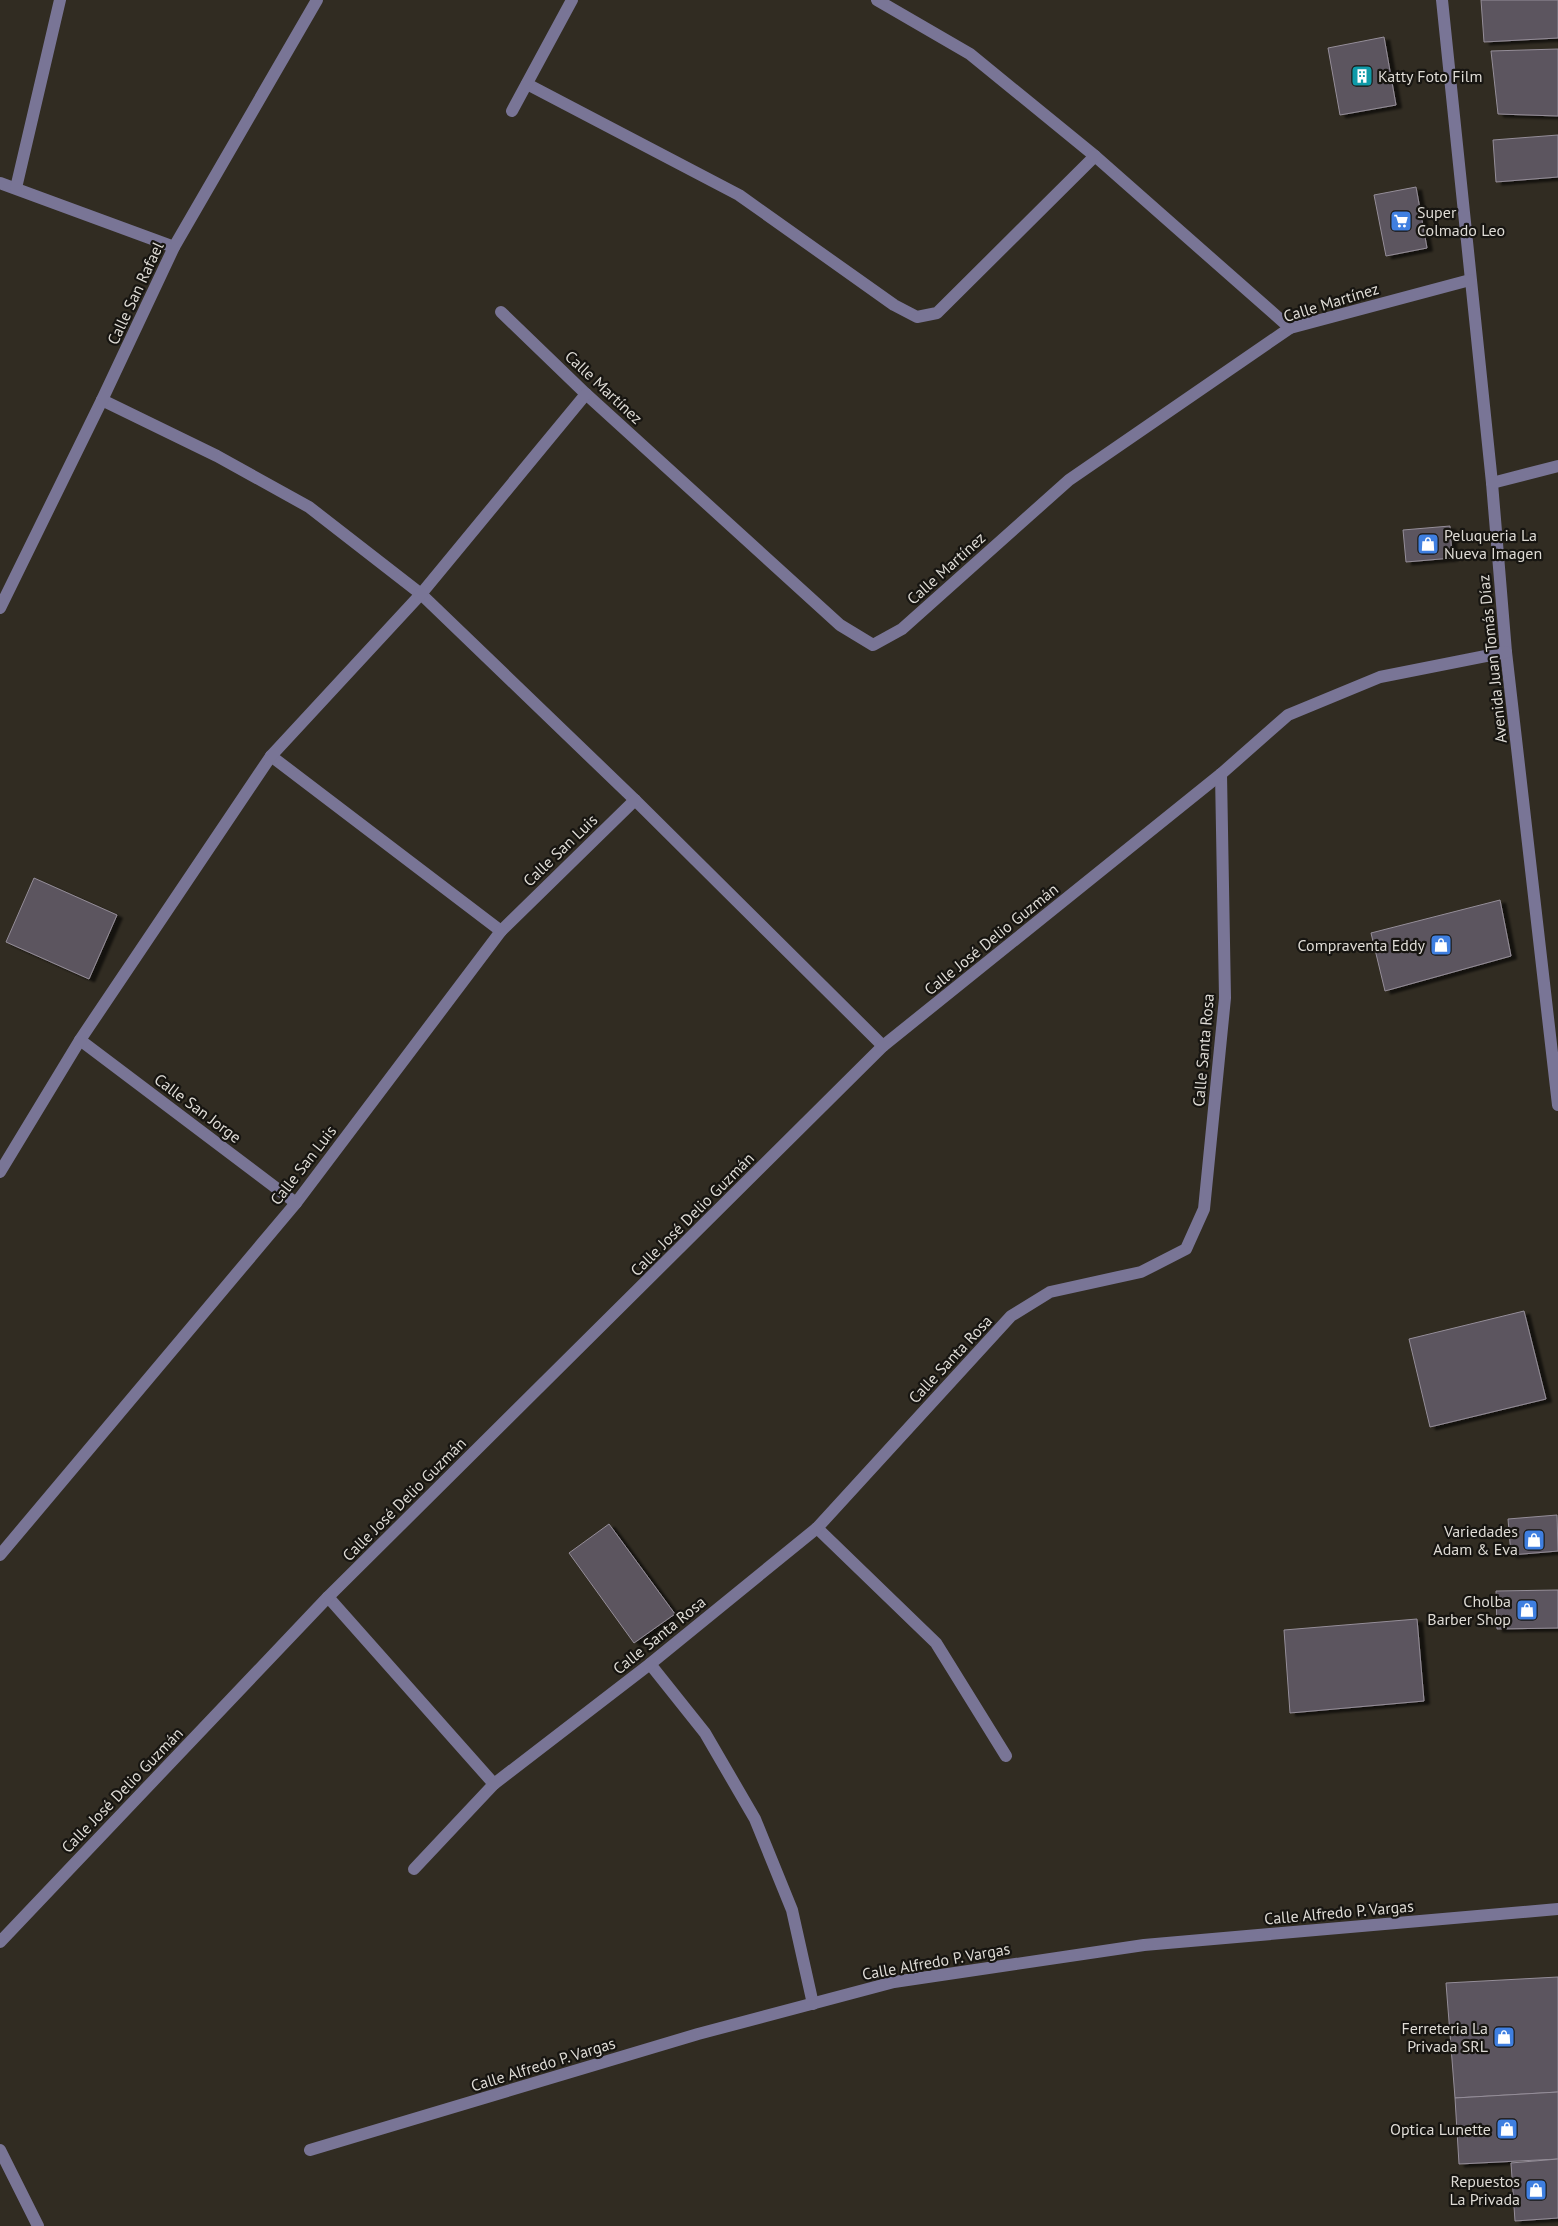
<svg xmlns="http://www.w3.org/2000/svg" width="1558" height="2226" font-family="'PT Sans',sans-serif">
<style>
.building{fill:#5b545e;stroke:#958e99;filter:url(#shadow)}
.lines{fill:none;stroke-linecap:round;stroke-linejoin:round}
.minor{stroke:#797596;stroke-width:12}
.labels{text-anchor:middle;dominant-baseline:central;stroke-width:4.5;stroke-linejoin:round;paint-order:stroke}
.poi-label{font-size:16px;fill:#dedbd5;stroke:#171511;text-anchor:end}
.street-label{font-size:16px;fill:#dedbd5;stroke:#171511}
</style>
<defs>
<filter id="shadow"><feDropShadow dx="5.5" dy="3" stdDeviation="1" flood-color="#0009"/></filter>
</defs>
<rect width="100%" height="100%" fill="#312c22"/>
<g class="building">
<polygon points="1481,0 1558,0 1558,38 1484,42"/>
<polygon points="1384,37 1396,105 1340,115 1328,48"/>
<polygon points="1558,49 1558,116 1498,114 1491,51"/>
<polygon points="1558,135 1558,177 1496,182 1493,140"/>
<polygon points="1416,187 1427,248 1386,256 1374,195"/>
<polygon points="1450,526 1452,558 1406,562 1403,530"/>
<polygon points="34,878 117,915 89,979 6,942"/>
<polygon points="1500,900 1511,956 1385,991 1371,933"/>
<polygon points="1524,1311 1546,1399 1430,1427 1409,1339"/>
<polygon points="1557,1515 1558,1551 1511,1555 1508,1519"/>
<polygon points="609,1524 675,1614 634,1643 569,1553"/>
<polygon points="1558,1590 1558,1628 1497,1629 1496,1591"/>
<polygon points="1417,1619 1424,1701 1290,1713 1284,1630"/>
<polygon points="1558,1977 1558,2092 1455,2098 1446,1983"/>
<polygon points="1558,2092 1558,2159 1459,2164 1455,2098"/>
<polygon points="1558,2159 1558,2218 1515,2221 1511,2163"/>
</g>
<g class="lines">
<g class="minor">
<polyline points="877,0 970,54 1095,156 1290,328"/>
<polyline points="1442,0 1492,483 1506,652 1558,1105"/>
<polyline points="527,84 739,195 894,305 917,317 937,313 1095,156"/>
<polyline points="512,111 572,0"/>
<polyline points="0,183 174,247"/>
<polyline points="16,188 60,0"/>
<polyline points="501,312 586,394 840,625 873,645 902,629 1069,480 1290,328 1470,280"/>
<polyline points="102,400 217,456 309,507 421,594 635,800 883,1046"/>
<polyline points="1492,483 1558,466"/>
<polyline points="0,608 102,400 174,247 317,0"/>
<polyline points="271,756 501,931"/>
<polyline points="80,1040 296,1203"/>
<polyline points="0,1172 80,1040 271,756 421,594 586,394"/>
<polyline points="817,1528 936,1643 1006,1756"/>
<polyline points="0,1555 296,1203 501,931 635,800"/>
<polyline points="328,1597 494,1784"/>
<polyline points="650,1664 705,1733 755,1819 792,1910 813,2004"/>
<polyline points="414,1869 494,1784 650,1664 817,1528 1011,1316 1050,1292 1141,1272 1186,1249 1204,1209 1225,998 1221,774"/>
<polyline points="0,1942 328,1597 883,1046 1221,774 1288,715 1380,677 1506,652"/>
<polyline points="0,2150 38,2226"/>
<polyline points="310,2150 698,2034 894,1982 1144,1945 1558,1909"/>
</g>
</g>
<defs>
<g id="building-square" transform="scale(1.125)"><rect x="-9" y="-9" width="18" height="18" rx="4" fill="#0f9aa8" stroke="#171511"/><path d="M-4-6H4V6H1V3H-1V6H-4ZM-2.5-4.3h1.7v1.8h-1.7ZM.8-4.3h1.7v1.8H.8ZM-2.5-1h1.7V.8h-1.7ZM.8-1h1.7V.8H.8Z" fill="#fff"/></g>
<g id="supermarket-square" transform="scale(1.125)"><rect x="-9" y="-9" width="18" height="18" rx="4" fill="#3f7fe0" stroke="#171511"/><path d="M-6-5.5h2.5l.6 2H6L4.5 2H-2.5L-4.4-4H-6ZM-1.5 3.2a1.3 1.3 0 1 0 .1 0ZM3 3.2a1.3 1.3 0 1 0 .1 0Z" fill="#fff"/></g>
<g id="shop-square" transform="scale(1.125)"><rect x="-9" y="-9" width="18" height="18" rx="4" fill="#3f7fe0" stroke="#171511"/><path d="M-5-2.5h2.3a2.7 3.5 0 0 1 5.4 0H5L5.5 6h-11ZM-1.5-2.5h3a1.5 2.3 0 0 0-3 0Z" fill="#fff"/></g>
</defs>
<g fill-rule="evenodd">
<use href="#building-square" x="1362" y="76"/>
<use href="#supermarket-square" x="1401" y="221"/>
<use href="#shop-square" x="1428" y="544"/>
<use href="#shop-square" x="1441" y="945"/>
<use href="#shop-square" x="1534" y="1540"/>
<use href="#shop-square" x="1527" y="1610"/>
<use href="#shop-square" x="1504" y="2037"/>
<use href="#shop-square" x="1507" y="2129"/>
<use href="#shop-square" x="1536" y="2190"/>
</g>
<g class="labels">
<g class="poi-label">
<text x="1378" y="76" text-anchor="start">Katty Foto Film</text>
<text x="1417" y="212" text-anchor="start">Super<tspan x="1417" dy="18">Colmado Leo</tspan></text>
<text x="1444" y="535" text-anchor="start">Peluqueria La<tspan x="1444" dy="18">Nueva Imagen</tspan></text>
<text x="1425" y="945">Compraventa Eddy</text>
<text x="1518" y="1531">Variedades<tspan x="1518" dy="18">Adam &amp; Eva</tspan></text>
<text x="1511" y="1601">Cholba<tspan x="1511" dy="18">Barber Shop</tspan></text>
<text x="1488" y="2028">Ferreteria La<tspan x="1488" dy="18">Privada SRL</tspan></text>
<text x="1491" y="2129">Optica Lunette</text>
<text x="1520" y="2181">Repuestos<tspan x="1520" dy="18">La Privada</tspan></text>
</g>
<g class="street-label">
<text transform="translate(135 293) rotate(-65)">Calle San Rafael</text>
<text transform="translate(1331 302) rotate(-17)">Calle Martínez</text>
<text transform="translate(604 387) rotate(43)">Calle Martínez</text>
<text transform="translate(946 568) rotate(-42)">Calle Martínez</text>
<text transform="translate(1492 659) rotate(-96)">Avenida Juan Tomás Díaz</text>
<text transform="translate(560 850) rotate(-44)">Calle San Luis</text>
<text transform="translate(991 939) rotate(-39)">Calle José Delio Guzmán</text>
<text transform="translate(1203 1050) rotate(-85)">Calle Santa Rosa</text>
<text transform="translate(198 1108) rotate(37)">Calle San Jorge</text>
<text transform="translate(303 1165) rotate(-52)">Calle San Luis</text>
<text transform="translate(692 1214) rotate(-45)">Calle José Delio Guzmán</text>
<text transform="translate(950 1359) rotate(-47)">Calle Santa Rosa</text>
<text transform="translate(404 1499) rotate(-45)">Calle José Delio Guzmán</text>
<text transform="translate(659 1635) rotate(-39)">Calle Santa Rosa</text>
<text transform="translate(122 1790) rotate(-46)">Calle José Delio Guzmán</text>
<text transform="translate(1339 1912) rotate(-5)">Calle Alfredo P. Vargas</text>
<text transform="translate(936 1961) rotate(-10)">Calle Alfredo P. Vargas</text>
<text transform="translate(543 2064) rotate(-17)">Calle Alfredo P. Vargas</text>
</g>
</g>
</svg>
